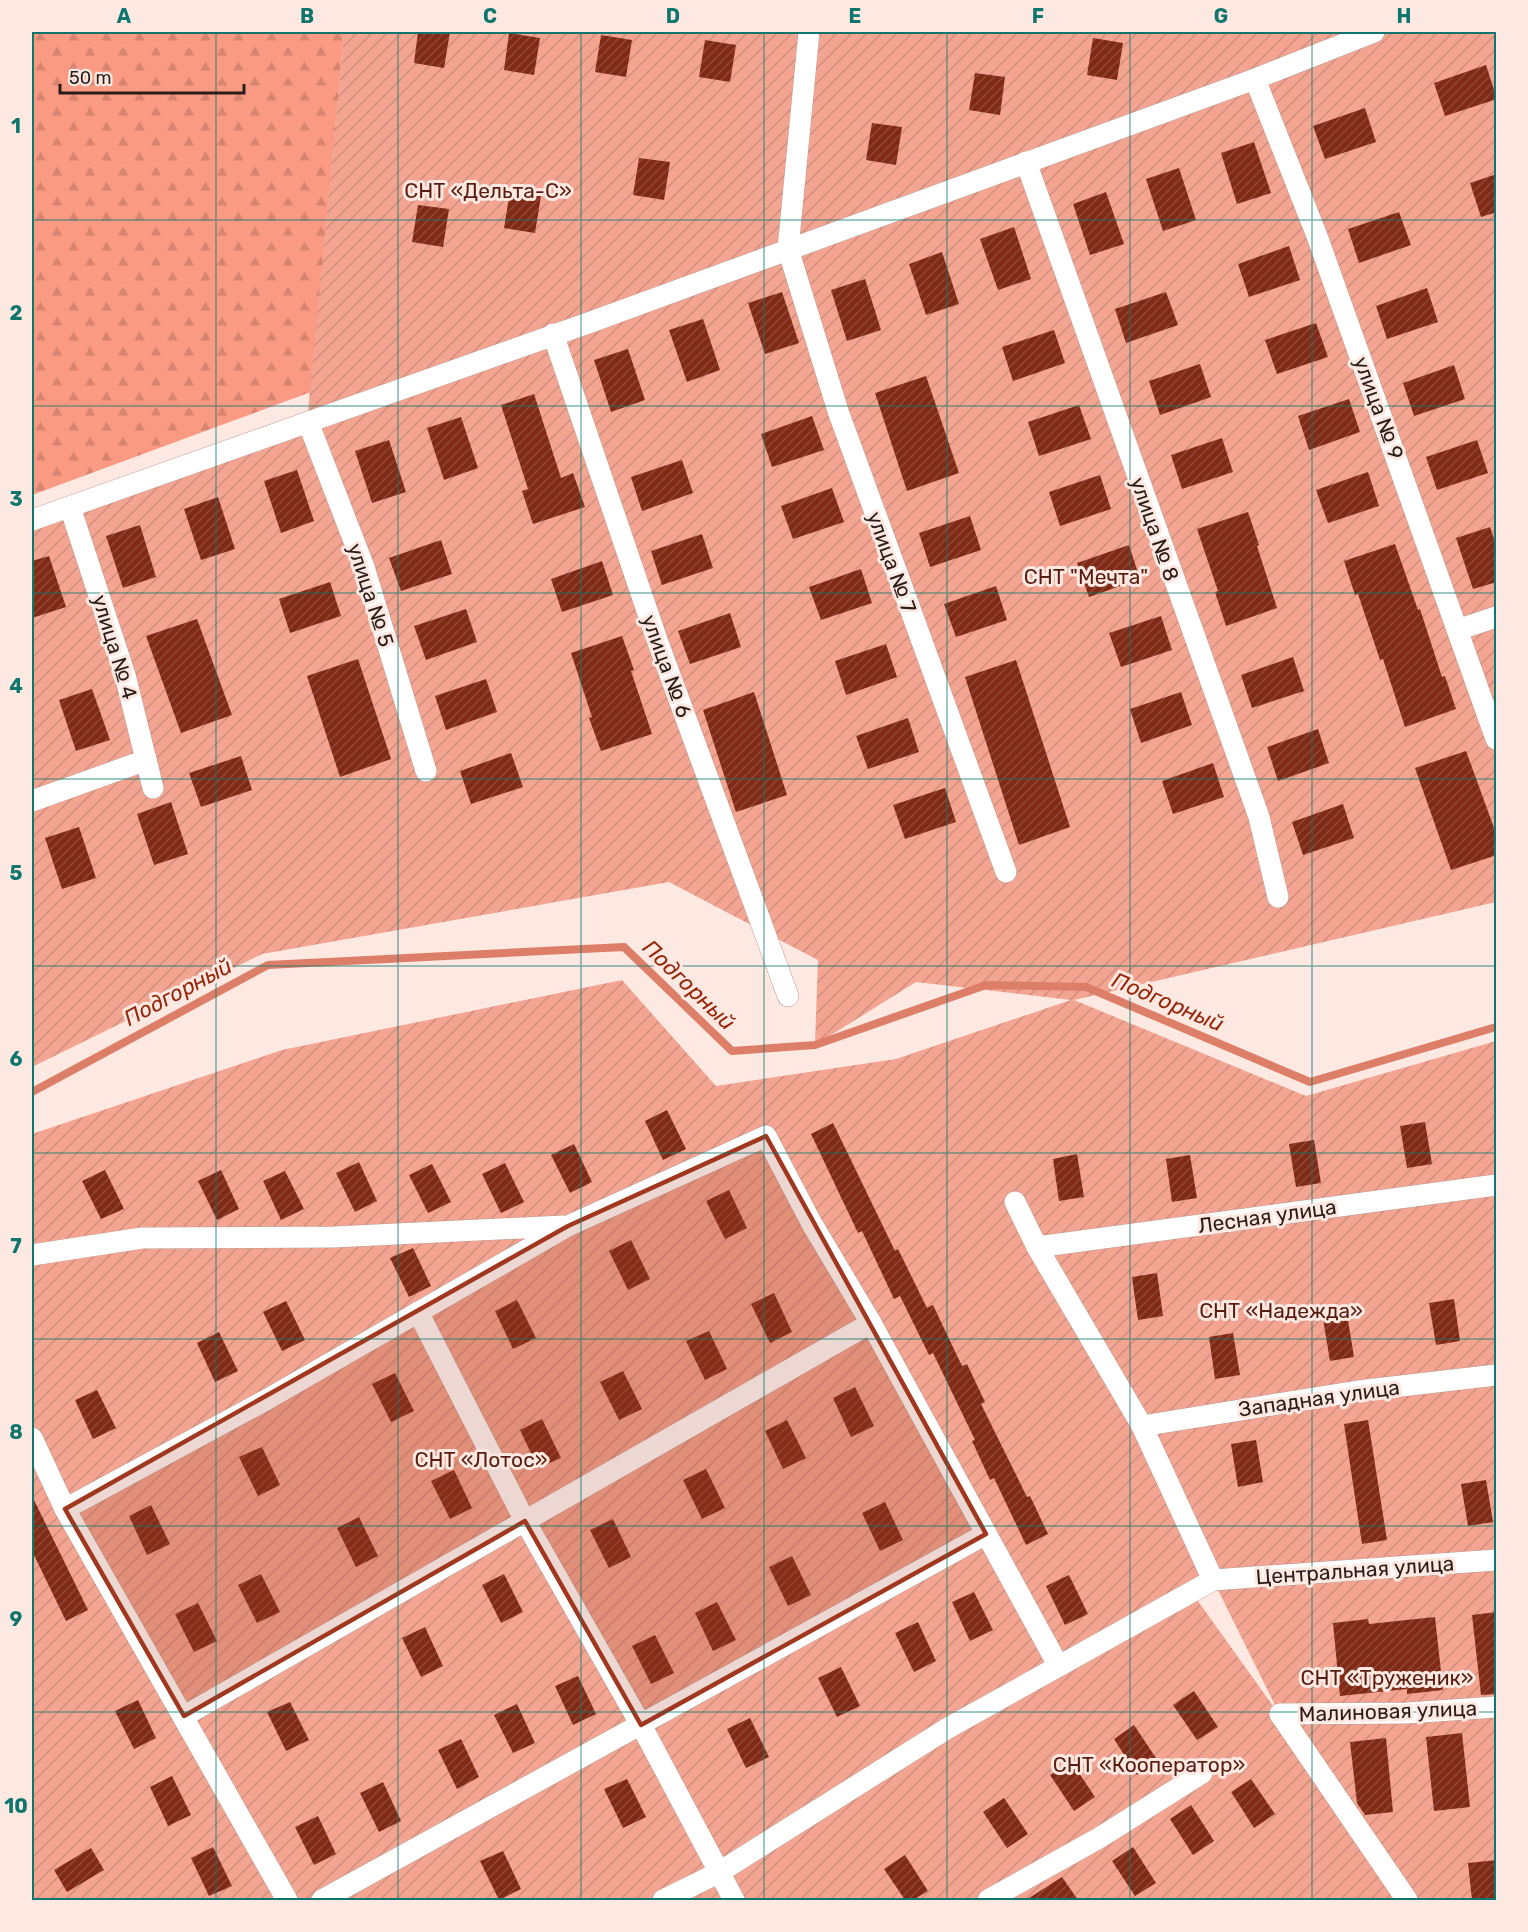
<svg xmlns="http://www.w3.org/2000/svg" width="1528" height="1932" font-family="Rubik,sans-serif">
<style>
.forest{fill:url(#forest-firs)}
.garden{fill:url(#garden-furrows);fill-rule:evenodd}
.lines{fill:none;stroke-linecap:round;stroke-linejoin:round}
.stream{stroke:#dd7f68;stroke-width:8}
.building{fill:url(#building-hatch)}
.street-casing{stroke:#bd9a91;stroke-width:22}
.street{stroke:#fff;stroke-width:21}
.marked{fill:#a0371e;fill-opacity:0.2;stroke:#a0371e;stroke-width:4.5;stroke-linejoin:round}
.grid{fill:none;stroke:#0f766e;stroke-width:1.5;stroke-opacity:0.55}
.labels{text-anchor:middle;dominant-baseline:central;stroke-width:6;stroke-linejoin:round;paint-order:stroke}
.park-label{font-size:21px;fill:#591d0f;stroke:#fee8e2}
.street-label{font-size:21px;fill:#291c19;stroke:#fee8e2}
.water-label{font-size:22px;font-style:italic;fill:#97270a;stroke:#fee8e2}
.neatline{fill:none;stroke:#0f766e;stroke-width:2}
.grid-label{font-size:20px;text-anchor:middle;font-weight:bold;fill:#0f766e}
</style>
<defs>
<pattern id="forest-firs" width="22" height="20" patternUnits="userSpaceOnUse" patternTransform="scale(1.5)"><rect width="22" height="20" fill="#fb9a82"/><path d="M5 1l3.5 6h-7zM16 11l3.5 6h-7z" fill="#d78470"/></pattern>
<pattern id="garden-furrows" width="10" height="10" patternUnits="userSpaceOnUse" patternTransform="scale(1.5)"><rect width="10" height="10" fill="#f3a592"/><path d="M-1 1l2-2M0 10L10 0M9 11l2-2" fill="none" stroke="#d08d7d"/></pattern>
<pattern id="building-hatch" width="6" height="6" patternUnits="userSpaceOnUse" patternTransform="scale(1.5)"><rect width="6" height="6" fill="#802a16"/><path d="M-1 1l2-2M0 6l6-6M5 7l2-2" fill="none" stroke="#8d4737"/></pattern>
</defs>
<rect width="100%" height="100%" fill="#fee8e2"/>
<polygon class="forest" points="32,32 344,32 311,392 32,495"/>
<path class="garden" d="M344,32H1496V902L1074,1000L1306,1096L1496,1041V1900H32V1134L282,1050L622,980L716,1086L896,1059L1071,1000L916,982L815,1045L818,960L669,882L262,954L32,1067V520L307,422ZM1213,1580L1277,1709L1276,1710L1185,1583Z"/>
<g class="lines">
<polyline class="stream" points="32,1092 268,965 624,947 732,1051 815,1045 986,985 1086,987 1310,1082 1496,1027"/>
</g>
<g class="building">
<polygon points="418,32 450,32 444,68 414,63"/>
<polygon points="509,33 540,38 534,75 504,70"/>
<polygon points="601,35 632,40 626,77 595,72"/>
<polygon points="1093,38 1123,43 1117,80 1087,75"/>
<polygon points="705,40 736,45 730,82 699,77"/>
<polygon points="1486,65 1497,99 1445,116 1434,83"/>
<polygon points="975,73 1005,77 1000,115 969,110"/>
<polygon points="1365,108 1376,142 1325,159 1313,126"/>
<polygon points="872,123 902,127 896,165 866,160"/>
<polygon points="1254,142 1271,193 1237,204 1221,153"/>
<polygon points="639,158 670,162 664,200 633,195"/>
<polygon points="1179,168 1196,220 1163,231 1146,179"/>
<polygon points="1497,174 1497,212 1481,217 1470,183"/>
<polygon points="510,191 541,196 535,233 504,228"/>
<polygon points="1106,192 1124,244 1090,255 1073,204"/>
<polygon points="418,205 449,209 443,247 412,242"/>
<polygon points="1399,212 1411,245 1359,263 1348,229"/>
<polygon points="1014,227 1031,279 998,290 980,239"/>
<polygon points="1289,246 1300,280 1249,297 1238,264"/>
<polygon points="942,252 959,304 926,315 909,264"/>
<polygon points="865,279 881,330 847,341 831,290"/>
<polygon points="1427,288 1438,322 1387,339 1376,306"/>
<polygon points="782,292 799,343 765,354 748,303"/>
<polygon points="1166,292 1178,325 1126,343 1115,309"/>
<polygon points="703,319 720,370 687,382 669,330"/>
<polygon points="1316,323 1328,357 1277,374 1265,340"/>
<polygon points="1054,330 1065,363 1013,381 1002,347"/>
<polygon points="628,349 645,400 611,412 594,360"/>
<polygon points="1200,364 1211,397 1160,415 1149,381"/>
<polygon points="1454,365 1465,399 1414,416 1403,383"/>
<polygon points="926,376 959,473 907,491 875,393"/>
<polygon points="534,394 561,478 573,473 585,507 533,524 522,491 528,489 501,405"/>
<polygon points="1349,399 1360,432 1309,450 1298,416"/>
<polygon points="1079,405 1091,439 1039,456 1028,422"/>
<polygon points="812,416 824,450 772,467 761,434"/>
<polygon points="461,417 478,468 444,480 427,428"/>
<polygon points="1222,438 1233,472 1182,489 1171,455"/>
<polygon points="389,440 406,492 372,503 355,451"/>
<polygon points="1477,440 1488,473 1437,490 1426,457"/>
<polygon points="682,460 693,493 642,511 631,477"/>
<polygon points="297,470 314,521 281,533 264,481"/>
<polygon points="1368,472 1379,506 1328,523 1316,490"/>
<polygon points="1100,475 1111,509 1060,526 1049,492"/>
<polygon points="832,488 844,522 793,539 781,506"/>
<polygon points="218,497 235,549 201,560 184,509"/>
<polygon points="1248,512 1259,545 1257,546 1277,608 1226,626 1215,592 1218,591 1197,529"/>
<polygon points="970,516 981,550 930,567 919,533"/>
<polygon points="140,525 156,577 123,588 106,536"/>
<polygon points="1490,527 1497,548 1497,582 1473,589 1456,538"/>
<polygon points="702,534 713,568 662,585 651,551"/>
<polygon points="441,540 452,574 401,591 389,558"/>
<polygon points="1395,544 1418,610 1420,609 1442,677 1445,676 1456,709 1405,727 1383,659 1380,660 1358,594 1355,595 1344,561"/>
<polygon points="1129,545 1140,579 1089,597 1077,563"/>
<polygon points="49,556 66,607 32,618 32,561"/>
<polygon points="602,561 613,595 562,612 551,579"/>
<polygon points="861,569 872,603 821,620 809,587"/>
<polygon points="330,582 341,616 290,633 279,599"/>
<polygon points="996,586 1007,620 956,637 944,604"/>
<polygon points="466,609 477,642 426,660 414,626"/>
<polygon points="730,613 741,647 690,664 678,631"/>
<polygon points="1161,616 1172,650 1121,667 1109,633"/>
<polygon points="197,619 232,715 181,733 146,636"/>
<polygon points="622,636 634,670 631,671 652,734 601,751 589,718 592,717 571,653"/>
<polygon points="886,644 897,677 846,695 835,661"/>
<polygon points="1293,657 1304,691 1252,708 1241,675"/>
<polygon points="358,659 391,759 340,777 307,676"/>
<polygon points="1016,660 1070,827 1019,845 965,677"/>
<polygon points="486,679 497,712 446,730 435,696"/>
<polygon points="92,689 110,740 76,751 59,700"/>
<polygon points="754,692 787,795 736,812 703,710"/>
<polygon points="1181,692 1192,725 1141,743 1130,709"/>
<polygon points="908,718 919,752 868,769 856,736"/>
<polygon points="1318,729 1329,763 1278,781 1267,747"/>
<polygon points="1466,751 1497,836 1497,855 1451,870 1415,768"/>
<polygon points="511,753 523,787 471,804 460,771"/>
<polygon points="241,756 252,790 201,807 189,773"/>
<polygon points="1213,763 1224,797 1173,814 1162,781"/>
<polygon points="945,788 956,822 905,839 893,805"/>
<polygon points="171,802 188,854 154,865 137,814"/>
<polygon points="1343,804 1354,838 1303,855 1292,822"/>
<polygon points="79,827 96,878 62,889 45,838"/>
<polygon points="667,1110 686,1149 663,1160 645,1121"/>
<polygon points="1425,1122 1432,1164 1407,1168 1400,1126"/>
<polygon points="833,1123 895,1251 898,1249 927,1308 933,1305 962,1366 967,1364 985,1402 981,1404 1027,1497 1030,1496 1048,1534 1026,1545 994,1478 990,1480 972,1441 975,1440 933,1353 929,1355 900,1296 894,1299 862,1231 858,1233 811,1134"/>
<polygon points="1314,1140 1321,1183 1296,1187 1289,1144"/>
<polygon points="574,1144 592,1182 570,1193 551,1155"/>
<polygon points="1077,1154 1084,1197 1059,1201 1053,1159"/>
<polygon points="1190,1155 1197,1198 1172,1202 1166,1159"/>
<polygon points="359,1162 377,1201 355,1212 336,1173"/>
<polygon points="505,1163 524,1202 501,1213 482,1174"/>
<polygon points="432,1164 451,1202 428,1213 409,1175"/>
<polygon points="105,1170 124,1209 101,1219 82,1181"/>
<polygon points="221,1170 239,1209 217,1220 198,1181"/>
<polygon points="285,1171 304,1209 281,1220 263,1181"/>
<polygon points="729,1190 747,1228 725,1239 706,1201"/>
<polygon points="631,1240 650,1279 628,1290 609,1251"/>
<polygon points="413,1248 431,1286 409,1297 390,1258"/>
<polygon points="1157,1273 1163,1316 1138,1320 1132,1277"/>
<polygon points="774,1293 792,1332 770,1343 751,1304"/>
<polygon points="1454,1299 1460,1341 1436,1345 1429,1303"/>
<polygon points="517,1300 536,1338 513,1349 495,1311"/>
<polygon points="286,1301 305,1340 282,1351 263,1312"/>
<polygon points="1347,1314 1354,1357 1330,1361 1323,1319"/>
<polygon points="709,1331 727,1369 705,1380 686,1341"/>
<polygon points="219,1332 238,1371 215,1382 197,1343"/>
<polygon points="1233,1333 1240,1375 1215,1379 1209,1337"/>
<polygon points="623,1371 642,1409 619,1420 600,1382"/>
<polygon points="395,1373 414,1411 391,1422 372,1384"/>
<polygon points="855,1387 874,1426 851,1437 833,1398"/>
<polygon points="97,1390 116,1428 93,1439 75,1400"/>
<polygon points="542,1419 561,1458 538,1468 520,1430"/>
<polygon points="787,1420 806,1458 783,1469 765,1431"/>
<polygon points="1368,1420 1387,1540 1362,1544 1344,1424"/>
<polygon points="1256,1440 1263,1482 1238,1487 1231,1444"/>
<polygon points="262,1447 280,1485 258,1496 239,1457"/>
<polygon points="706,1469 725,1508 702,1519 683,1480"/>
<polygon points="454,1470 472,1508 450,1519 431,1481"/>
<polygon points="1486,1480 1493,1522 1468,1526 1461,1484"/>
<polygon points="32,1496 88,1610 66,1621 32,1551"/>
<polygon points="885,1502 903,1540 880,1551 862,1513"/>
<polygon points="151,1505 170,1544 147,1555 129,1516"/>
<polygon points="359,1517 378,1556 356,1567 337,1528"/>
<polygon points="613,1519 631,1557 609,1568 590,1530"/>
<polygon points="792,1556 811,1595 788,1606 769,1567"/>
<polygon points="261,1574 280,1612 257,1623 238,1585"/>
<polygon points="504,1574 523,1612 501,1623 482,1585"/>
<polygon points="1069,1575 1088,1614 1065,1625 1046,1586"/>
<polygon points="974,1592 993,1630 970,1641 952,1602"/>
<polygon points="717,1602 736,1640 713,1651 695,1613"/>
<polygon points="198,1603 217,1641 194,1652 175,1614"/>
<polygon points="1497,1612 1497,1694 1481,1695 1472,1615"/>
<polygon points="1435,1617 1443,1690 1407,1694 1407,1689 1340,1696 1333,1623 1368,1619 1369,1624"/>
<polygon points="918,1622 936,1661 914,1672 895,1633"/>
<polygon points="425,1627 443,1666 421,1677 402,1638"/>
<polygon points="655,1635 674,1673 651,1684 632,1646"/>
<polygon points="841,1667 860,1706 837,1717 818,1678"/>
<polygon points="578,1676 596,1714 573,1725 555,1686"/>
<polygon points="1194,1691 1218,1727 1197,1740 1173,1705"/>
<polygon points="138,1700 156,1738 134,1749 115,1711"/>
<polygon points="290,1702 309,1740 286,1751 267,1712"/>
<polygon points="517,1704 535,1743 513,1753 494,1715"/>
<polygon points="750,1718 769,1757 746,1768 727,1729"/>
<polygon points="1134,1725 1158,1761 1137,1775 1114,1739"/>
<polygon points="1462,1733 1470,1807 1434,1811 1426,1737"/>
<polygon points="1386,1738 1393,1812 1365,1815 1357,1803 1350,1742"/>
<polygon points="461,1739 479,1777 457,1789 438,1750"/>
<polygon points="1071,1761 1095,1797 1074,1811 1050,1775"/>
<polygon points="172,1776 191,1815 168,1826 150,1787"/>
<polygon points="627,1779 646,1817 623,1828 604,1789"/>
<polygon points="1251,1779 1275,1814 1254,1828 1231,1792"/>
<polygon points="383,1782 401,1821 379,1832 360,1793"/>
<polygon points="1004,1798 1028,1834 1007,1848 983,1812"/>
<polygon points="1191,1805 1214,1841 1193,1855 1170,1819"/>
<polygon points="318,1816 336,1854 314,1865 295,1827"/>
<polygon points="213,1847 232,1886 209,1896 191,1858"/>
<polygon points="1133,1847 1156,1883 1135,1896 1112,1861"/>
<polygon points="91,1848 104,1870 67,1892 54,1870"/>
<polygon points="503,1851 521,1889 499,1900 480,1861"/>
<polygon points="905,1855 928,1891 913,1900 905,1900 884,1869"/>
<polygon points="1497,1860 1497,1900 1472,1900 1468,1863"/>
<polygon points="1062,1877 1078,1900 1026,1900"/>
</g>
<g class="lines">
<g class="street-casing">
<g id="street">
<polyline points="809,32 788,249 838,411 1006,872"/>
<polyline points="1255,79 1317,236 1496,739"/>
<polyline points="1026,162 1259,817 1278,897"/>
<polyline points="553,334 656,637 788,996"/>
<polyline points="308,422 364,567 426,771"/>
<polyline points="70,507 125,675 153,788"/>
<polyline points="32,520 591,322 1255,79 1374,32"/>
<polyline points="1457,630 1496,617"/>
<polyline points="32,801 146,760"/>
<polyline points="1015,1202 1037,1247 1142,1426 1213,1580"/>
<polyline points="1037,1247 1496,1185"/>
<polyline points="32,1255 142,1238 334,1237 563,1226"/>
<polyline points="418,1312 525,1521 641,1725 734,1900"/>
<polyline points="1142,1426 1358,1391 1496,1375"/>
<polyline points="32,1438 65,1509 287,1900"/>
<polyline points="65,1509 266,1400 568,1226 766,1136 812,1224 871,1323 1058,1665"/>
<polyline points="1280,1714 1407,1900"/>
<polyline points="1280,1714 1407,1713 1496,1707"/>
<polyline points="184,1716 871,1323"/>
<polyline points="322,1900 986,1534"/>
<polyline points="663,1900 718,1873 948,1728 1213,1580 1496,1560"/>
<polyline points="988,1900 1099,1838 1202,1773"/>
</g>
</g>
<use href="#street" class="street"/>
</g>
<path class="marked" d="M766,1136L986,1534L641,1725L525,1521L184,1716L65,1509L568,1226Z"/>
<path class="grid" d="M216,32V1900M398,32V1900M581,32V1900M764,32V1900M947,32V1900M1130,32V1900M1312,32V1900M32,220H1496M32,406H1496M32,593H1496M32,779H1496M32,966H1496M32,1153H1496M32,1339H1496M32,1526H1496M32,1712H1496"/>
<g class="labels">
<g class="park-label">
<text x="488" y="190">СНТ «Дельта-С»</text>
<text x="1086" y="576">СНТ "Мечта"</text>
<text x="1281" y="1310">СНТ «Надежда»</text>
<text x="481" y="1459">СНТ «Лотос»</text>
<text x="1387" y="1677">СНТ «Труженик»</text>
<text x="1149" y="1764">СНТ «Кооператор»</text>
</g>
<g class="street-label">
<text transform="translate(1379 408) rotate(70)">улица № 9</text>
<text transform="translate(1155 529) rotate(71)">улица № 8</text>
<text transform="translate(892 562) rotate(70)">улица № 7</text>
<text transform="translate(371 595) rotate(72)">улица № 5</text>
<text transform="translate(115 647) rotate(73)">улица № 4</text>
<text transform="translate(667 666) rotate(70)">улица № 6</text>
<text transform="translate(1267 1216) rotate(-8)">Лесная улица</text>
<text transform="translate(1319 1398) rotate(-8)">Западная улица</text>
<text transform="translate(1355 1570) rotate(-4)">Центральная улица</text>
<text transform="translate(1388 1711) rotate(-2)">Малиновая улица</text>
</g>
<g class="water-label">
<text transform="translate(689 985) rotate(44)">Подгорный</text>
<text transform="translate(178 992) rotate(-28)">Подгорный</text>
<text transform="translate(1168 1002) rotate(23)">Подгорный</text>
</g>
</g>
<rect width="1528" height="1932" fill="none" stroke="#fee8e2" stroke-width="66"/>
<path d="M60 84v9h184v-9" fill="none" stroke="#291c19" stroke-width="3"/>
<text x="69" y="84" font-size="18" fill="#291c19" stroke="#fee8e2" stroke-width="4.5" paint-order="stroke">50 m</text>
<rect x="33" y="33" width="1462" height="1866" class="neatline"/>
<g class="grid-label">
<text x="124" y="23">A</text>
<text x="307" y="23">B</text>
<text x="490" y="23">C</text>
<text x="673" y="23">D</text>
<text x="855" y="23">E</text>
<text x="1038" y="23">F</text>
<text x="1221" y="23">G</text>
<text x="1404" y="23">H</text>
<text x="16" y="133">1</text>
<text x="16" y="320">2</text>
<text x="16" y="506">3</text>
<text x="16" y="693">4</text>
<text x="16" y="880">5</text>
<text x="16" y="1066">6</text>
<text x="16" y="1253">7</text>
<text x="16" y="1439">8</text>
<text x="16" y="1626">9</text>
<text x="16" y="1813">10</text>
</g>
</svg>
